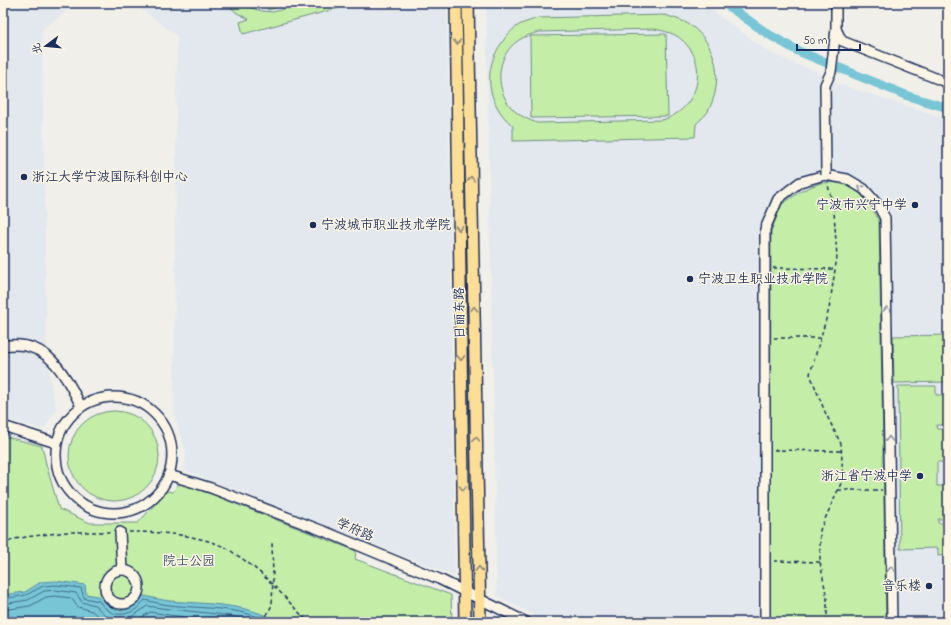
<svg xmlns="http://www.w3.org/2000/svg" width="951" height="625" font-family="'Indie Flower','LXGW WenKai TC',sans-serif">
<style>
.built{fill:#e2e8ee}
.green{fill:#c4eda8;stroke:#708e83;fill-rule:evenodd}
.water{fill:#78c5d5;stroke:#5389a5}
.lines{fill:none;stroke-linecap:round;stroke-linejoin:round}
.shore{stroke:#406b8e;stroke-width:1}
.canal{stroke:#78c5d5;stroke-width:9}
.minor-casing{stroke:#1b2f5e;stroke-width:12}
.major-casing{stroke:#1b2f5e;stroke-width:14}
.path{stroke:#1b2f5e;stroke-width:1.5;stroke-dasharray:4 3;stroke-linecap:butt}
.minor{stroke:#fcf5e5;stroke-width:9}
.major{stroke:#fcde96;stroke-width:11}
.minor-bridge-casing{stroke:#1b2f5e;stroke-width:12;stroke-linecap:butt}
.minor-bridge{stroke:#fcf5e5;stroke-width:9}
.oneway{stroke:#8c867a}
.oneway2{stroke:#8c92a2}
.poi-dot{fill:#1b2f5e;stroke:#fcf5e5;stroke-width:1.5}
.labels{text-anchor:middle;dominant-baseline:central;stroke-width:3;stroke-linejoin:round;paint-order:stroke}
.poi-label{font-size:13px;fill:#1b2f5e;stroke:#fcf5e5;text-anchor:start}
.street-label{font-size:13px;fill:#1b2f5e;stroke:#fcf5e5}
.park-label{font-size:13px;fill:#3d556d;stroke:#fcf5e5}
</style>
<rect width="100%" height="100%" fill="#f0efe9"/>
<filter id="ink" filterUnits="userSpaceOnUse"><feTurbulence type="fractalNoise" baseFrequency=".025" numOctaves="2"/><feDisplacementMap in="SourceGraphic" scale="8" xChannelSelector="R" yChannelSelector="G"/><feConvolveMatrix kernelMatrix="1 2 1 2 8 2 1 2 1" color-interpolation-filters="sRGB"/></filter>
<g filter="url(#ink)">
<g class="built">
<polygon points="3,3 79,3 42,29 46,325 50,382 56,408 44,429 3,419"/>
<polygon points="133,3 447,3 455,576 184,470 186,452 174,414 177,36"/>
<polygon points="486,3 702,3 770,53 814,71 832,82 948,119 948,622 547,622 497,596"/>
</g>
<g class="green">
<polygon points="226,3 243,3 248,7 262,11 273,12 304,3 357,3 243,34 240,22 249,19 237,13"/>
<polygon points="266,3 293,3 268,10"/>
<polygon points="491,3 663,3 663,4 491,6"/>
<path d="M665,15C673,18 683,20 690,25C719,45 724,84 707,113C704,117 700,120 696,124L695,137L513,141V126C486,103 482,69 503,41C507,35 513,28 521,24C526,22 532,20 538,18ZM654,29C664,31 675,33 682,40C711,65 697,111 662,120L537,123C529,120 522,117 516,112C494,94 494,56 519,40C525,36 532,34 539,32Z"/>
<polygon points="666,34 668,116 531,118 530,36"/>
<path d="M820,183C826,183 834,182 839,183C858,187 871,204 879,221L886,622H770L771,231L782,204L803,190Z"/>
<polygon points="948,335 948,382 894,383 893,336"/>
<polygon points="898,386 936,386 936,395 948,395 948,425 936,425 937,429 948,429 948,462 937,462 937,486 948,486 948,519 938,519 938,523 948,523 948,555 938,556 938,548 900,549"/>
<circle cx="114" cy="456" r="45"/>
<polygon points="3,436 42,446 46,464 59,509 90,523 138,523 167,491 173,492 180,482 356,551 355,559 451,595 452,622 3,622"/>
</g>
<path class="water" d="M56,581L85,585L86,594L102,597C111,615 136,615 140,595C150,597 160,600 170,601C203,604 249,603 277,622H3V595L25,592L41,582Z"/>
<g class="lines">
<g class="shore">
<path d="M3,599L26,595L43,586L56,585L81,588L84,598L99,601C107,613 119,618 133,611C138,609 141,603 145,600C153,602 161,604 169,605C202,609 239,606 269,622"/>
<path d="M3,604L28,600L44,591L55,590L76,593L82,602C86,604 93,603 96,606C100,610 103,614 108,617C122,625 137,614 147,606C184,612 222,612 259,622"/>
<polyline points="3,610 30,606 46,597 55,596 71,598 78,607 92,611 105,622"/>
<path d="M135,622L150,612C176,617 202,618 229,622"/>
</g>
<polyline class="canal" points="724,3 768,34 798,51 908,96 948,108"/>
<g class="minor-casing">
<g id="minor">
<polyline points="836,3 836,29 842,41 948,83"/>
<polyline points="826,170 825,85 831,72 836,29"/>
<path d="M3,346C47,338 64,373 81,406"/>
<circle cx="114" cy="455" r="58"/>
<polyline points="3,426 56,443"/>
<polyline points="169,475 211,488 326,532 439,579 526,622"/>
<polyline points="120,532 122,570"/>
<circle cx="122" cy="587" r="17"/>
<polyline points="765,622 765,229 778,199 800,182 825,175 847,179 864,189 878,205 885,218 892,622"/>
</g>
</g>
<g class="major-casing">
<g id="major">
<polyline points="456,3 465,622"/>
<polyline points="468,3 480,622"/>
</g>
</g>
<g class="path">
<polyline points="773,268 835,269"/>
<polyline points="774,338 820,338"/>
<polyline points="774,450 842,451"/>
<polyline points="838,490 882,490"/>
<path d="M129,532C159,532 194,534 222,546C227,547 231,551 235,554C264,572 285,598 308,622"/>
<polyline points="3,545 14,539 33,536 67,532 111,532"/>
<polyline points="774,561 820,562"/>
<polyline points="263,622 272,605 273,576 272,543"/>
<polyline points="827,622 827,599 820,562 820,530 843,479 841,444 825,412 810,374 829,309 837,257 834,212 828,185"/>
</g>
<use href="#minor" class="minor"/>
<use href="#major" class="major"/>
<g class="minor-bridge-casing">
<polyline id="minor-bridge" points="826,170 826,175"/>
</g>
<use href="#minor-bridge" class="minor-bridge"/>
</g>
<defs><path id="oneway-chevron" d="M-2-3.5L2.5 0L-2 3.5" fill="none" stroke-width="1.6" stroke-linecap="round" stroke-linejoin="round"/></defs>
<g class="oneway">
<use href="#oneway-chevron" transform="translate(457 42) rotate(89)"/>
<use href="#oneway-chevron" transform="translate(471 179) rotate(-91)"/>
<use href="#oneway-chevron" transform="translate(459 228) rotate(89)"/>
<use href="#oneway-chevron" transform="translate(474 309) rotate(-91)"/>
<use href="#oneway-chevron" transform="translate(461 358) rotate(89)"/>
<use href="#oneway-chevron" transform="translate(476 439) rotate(-91)"/>
<use href="#oneway-chevron" transform="translate(463 488) rotate(89)"/>
<use href="#oneway-chevron" transform="translate(479 569) rotate(-91)"/>
</g>
<g class="oneway2">
<use href="#oneway-chevron" transform="translate(861 188) rotate(-144)"/>
<use href="#oneway-chevron" transform="translate(887 309) rotate(-91)"/>
<use href="#oneway-chevron" transform="translate(889 439) rotate(-91)"/>
<use href="#oneway-chevron" transform="translate(891 569) rotate(-91)"/>
</g>
</g>
<g class="poi-dot">
<circle cx="24" cy="177" r="4"/>
<circle cx="915" cy="205" r="4"/>
<circle cx="313" cy="225" r="4"/>
<circle cx="690" cy="279" r="4"/>
<circle cx="920" cy="476" r="4"/>
<circle cx="929" cy="586" r="4"/>
</g>
<g class="labels">
<g class="poi-label">
<text x="32" y="177">浙江大学宁波国际科创中心</text>
<text x="907" y="205" text-anchor="end">宁波市兴宁中学</text>
<text x="321" y="225">宁波城市职业技术学院</text>
<text x="698" y="279">宁波卫生职业技术学院</text>
<text x="912" y="476" text-anchor="end">浙江省宁波中学</text>
<text x="921" y="586" text-anchor="end">音乐楼</text>
</g>
<g class="street-label">
<text transform="translate(460 313) rotate(-91)">日丽东路</text>
<text transform="translate(355 530) rotate(23)">学府路</text>
</g>
<g class="park-label">
<text x="189" y="561">院士公园</text>
</g>
</g>
<rect width="951" height="625" fill="none" stroke="#fcf5e5" stroke-width="16"/>
<rect x="8" y="8" width="935" height="609" fill="none" stroke="#1b2f5e" stroke-width="1.5" filter="url(#ink)"/>
<g transform="translate(46 46) rotate(254)" stroke="#fcf5e5" stroke-width="3" paint-order="stroke">
<path d="M0-3L7 15L0 10L-7 15Z" fill="#1b2f5e"/>
<text y="-6" font-size="11" font-weight="bold" text-anchor="middle" fill="#1b2f5e">北</text>
</g>
<path d="M797 44v6h63v-6" fill="none" stroke="#1b2f5e" stroke-width="2"/>
<text x="803" y="44" font-size="12" fill="#1b2f5e" stroke="#fcf5e5" stroke-width="3" paint-order="stroke">50 m</text>
</svg>
